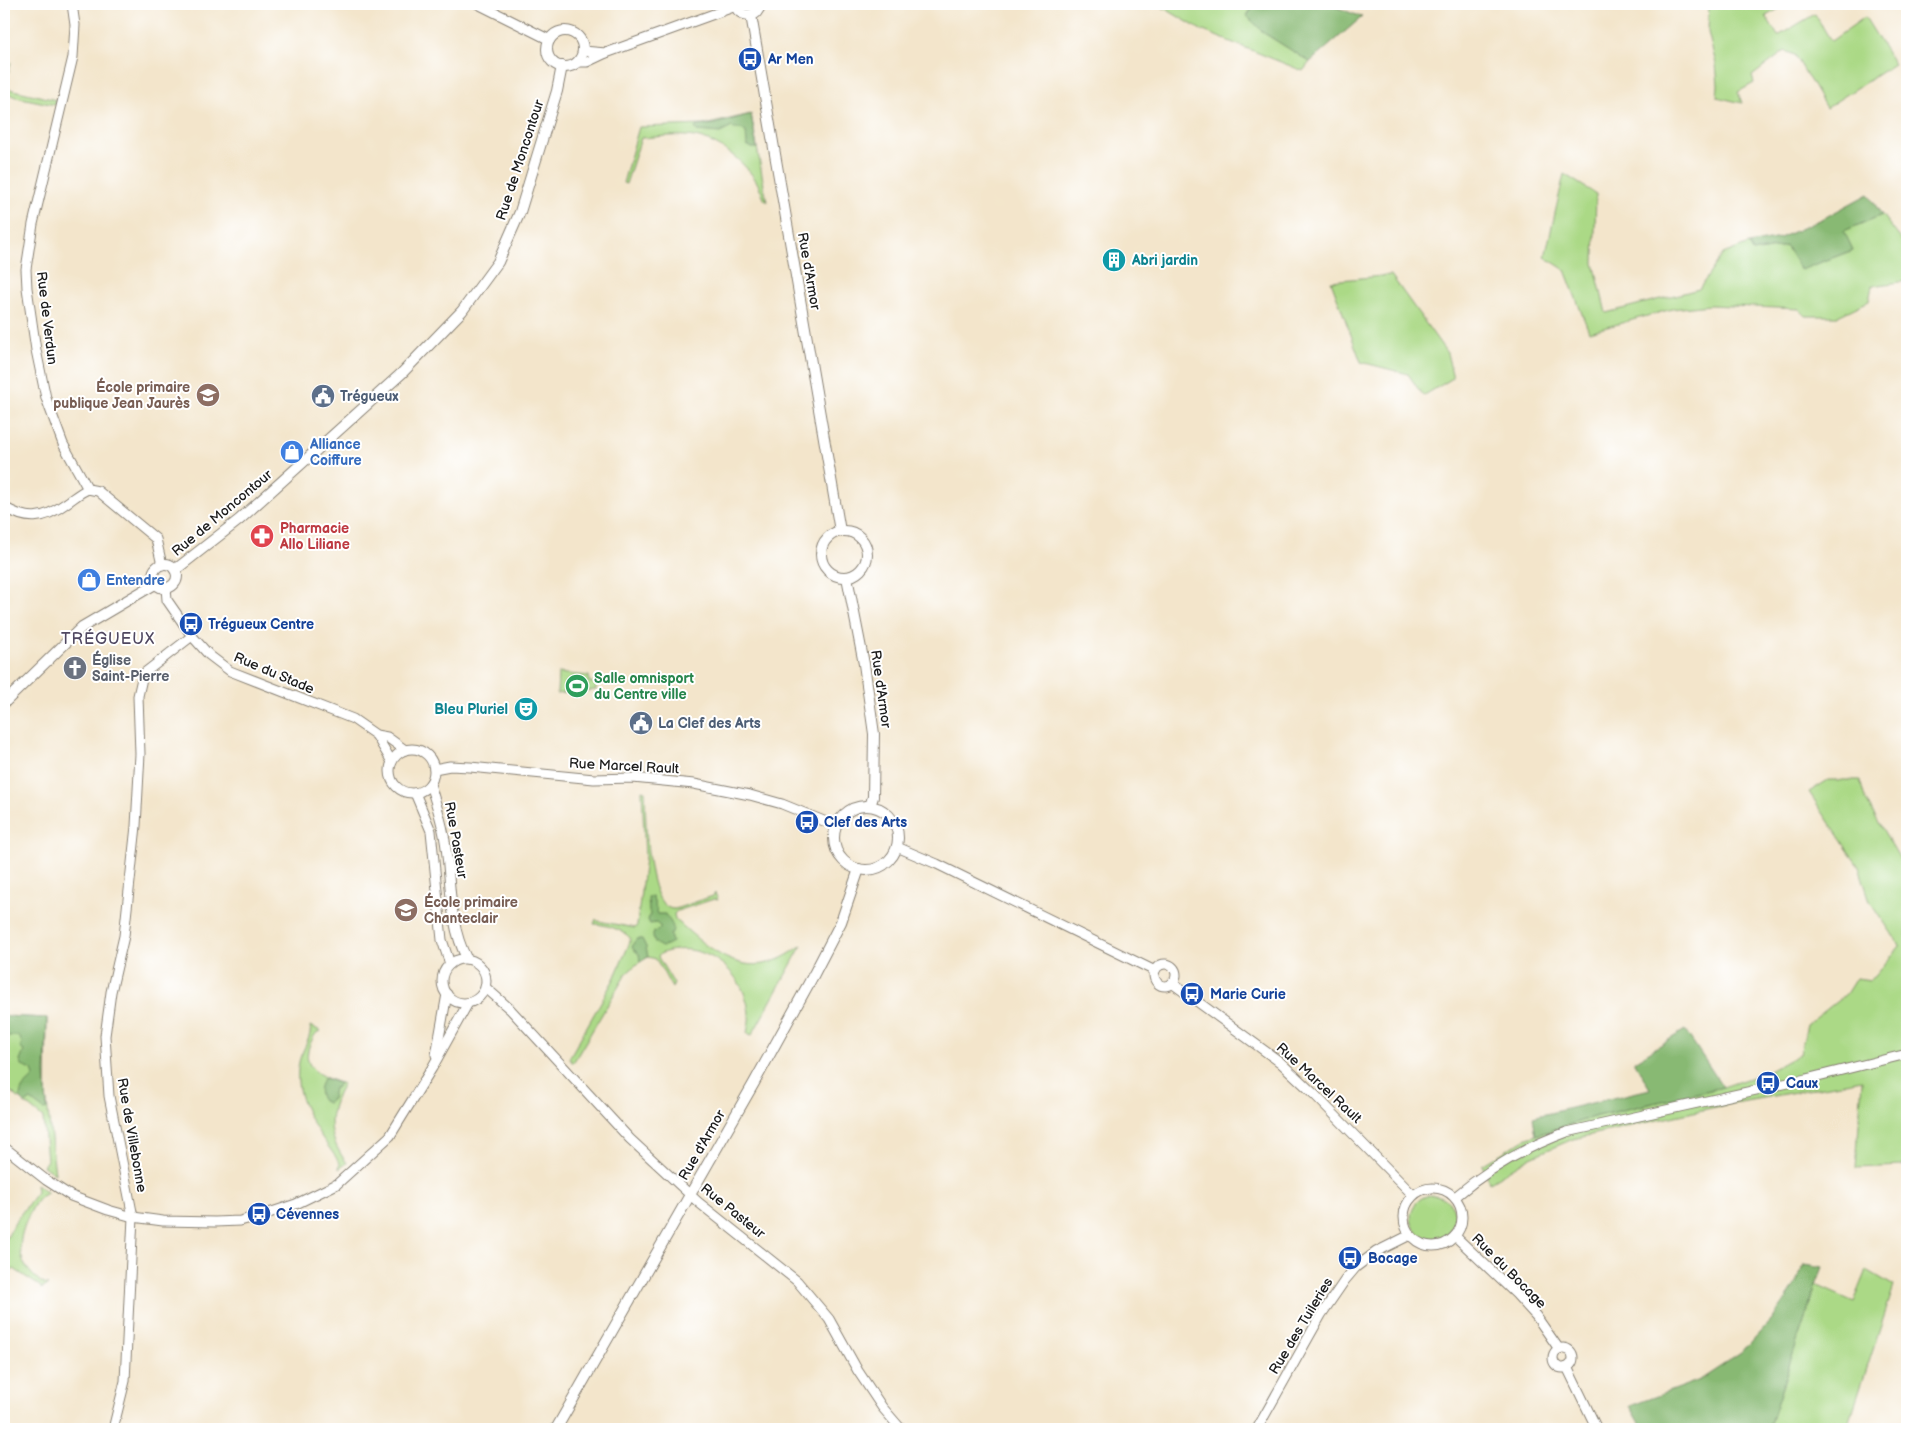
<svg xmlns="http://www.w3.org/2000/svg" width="1911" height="1433" font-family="'Balsamiq Sans',sans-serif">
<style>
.green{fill:#abd986;stroke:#647a51}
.forest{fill:#88b973;stroke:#526a48}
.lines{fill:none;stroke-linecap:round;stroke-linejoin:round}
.tertiary-casing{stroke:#888074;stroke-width:11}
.secondary-casing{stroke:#888074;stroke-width:12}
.tertiary{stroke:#fff;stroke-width:9}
.secondary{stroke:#fff;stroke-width:10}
.labels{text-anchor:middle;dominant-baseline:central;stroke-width:4;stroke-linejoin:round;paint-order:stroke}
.transit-label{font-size:14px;font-weight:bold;fill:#164399;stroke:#fff;text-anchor:start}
.street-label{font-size:14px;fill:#1c1c1c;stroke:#fff}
.culture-label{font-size:14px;font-weight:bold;fill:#0d838f;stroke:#fff;text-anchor:start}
.education-label{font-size:14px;font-weight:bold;fill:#785e54;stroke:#fff;text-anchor:end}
.service-label{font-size:14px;font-weight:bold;fill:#4e5e75;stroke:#fff;text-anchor:start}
.shop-label{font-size:14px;font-weight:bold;fill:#366cbe;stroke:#fff;text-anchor:start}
.health-label{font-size:14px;font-weight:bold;fill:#be3a42;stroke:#fff;text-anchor:start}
.worship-label{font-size:14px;font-weight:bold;fill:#5b616d;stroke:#fff;text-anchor:start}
.leisure-label{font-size:14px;font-weight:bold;fill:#27864d;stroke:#fff;text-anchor:start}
.quarter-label{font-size:16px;letter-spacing:1px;fill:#504861;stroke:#fff}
</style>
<rect width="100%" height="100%" fill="#fff"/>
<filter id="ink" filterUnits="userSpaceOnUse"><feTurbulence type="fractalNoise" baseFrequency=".02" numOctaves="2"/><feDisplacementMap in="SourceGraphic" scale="10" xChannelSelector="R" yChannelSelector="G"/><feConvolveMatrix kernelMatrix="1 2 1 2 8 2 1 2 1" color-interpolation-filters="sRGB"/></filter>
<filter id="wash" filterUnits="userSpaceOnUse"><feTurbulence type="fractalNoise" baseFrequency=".0096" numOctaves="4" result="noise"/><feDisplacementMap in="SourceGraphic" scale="20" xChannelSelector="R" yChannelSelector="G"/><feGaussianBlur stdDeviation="1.12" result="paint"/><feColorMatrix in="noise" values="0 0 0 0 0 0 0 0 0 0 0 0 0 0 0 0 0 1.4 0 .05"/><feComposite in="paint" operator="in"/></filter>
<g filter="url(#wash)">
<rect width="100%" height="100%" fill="#f3e5cb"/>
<g class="green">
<polygon points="1157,4 1255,4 1247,15 1264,33 1310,62 1303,71 1201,30"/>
<polygon points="1709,4 1782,4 1784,6 1766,16 1778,36 1815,14 1831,41 1865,17 1894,64 1826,108 1795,55 1785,51 1752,76 1754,83 1738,92 1742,103 1717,97 1718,85 1716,64 1708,32"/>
<polygon points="4,58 11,62 5,88 56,100 55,105 16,97 4,92"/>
<path d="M751,114L767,202L764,199C761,191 758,182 752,175C740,158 716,141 695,137C677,134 659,137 641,138L626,184L623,183L639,127L704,125Z"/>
<polygon points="1564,174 1596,194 1594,263 1606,313 1699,289 1723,254 1749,244 1753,252 1786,246 1802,269 1853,250 1843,231 1882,215 1907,247 1907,281 1872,286 1869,301 1838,316 1806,316 1799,309 1710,305 1672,309 1589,332 1565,270 1545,257"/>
<polygon points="1391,275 1447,353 1453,378 1423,396 1408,374 1361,362 1331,281"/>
<polygon points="558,673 589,676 589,682 596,683 596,690 557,694"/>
<polygon points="1828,780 1860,780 1865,799 1907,871 1907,1155 1903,1166 1856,1168 1862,1080 1729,1104 1573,1139 1531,1157 1490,1182 1482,1165 1525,1139 1536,1135 1597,1116 1723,1087 1767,1072 1800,1054 1807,1025 1846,994 1856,978 1871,980 1900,946 1870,901 1859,867 1809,792"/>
<path d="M642,790L645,791C646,811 644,911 675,909L713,896L715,893L718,900L714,899L677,911L674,914L675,919C716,956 750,986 802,945L752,1035L747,1033C748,1027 750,1020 749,1014C746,971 701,937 660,954L658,957L674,984L672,988L656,959L648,957L637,964L626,974L573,1063L569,1058L614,979L630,942V938C624,930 604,924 594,924L596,919L598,921L635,928L637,925L645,858Z"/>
<polygon points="4,1016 47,1018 46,1093 55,1174 43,1166 47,1160 43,1118 4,1086"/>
<path d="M310,1026L321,1031C315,1032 314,1037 311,1042C298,1069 323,1077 343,1084C327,1115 326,1135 347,1163L339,1169L340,1163C320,1134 291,1101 299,1062C301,1051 313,1036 310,1026Z"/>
<path d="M36,1184L48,1193C39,1195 34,1205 30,1213C20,1233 14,1256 32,1274C37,1279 42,1284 48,1285L41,1289V1287L14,1269L9,1271L4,1278V1243L17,1219L37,1192Z"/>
<circle cx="1433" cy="1217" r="22"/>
<polygon points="1867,1270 1894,1286 1847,1429 1768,1429 1816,1285 1854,1302"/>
</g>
<g class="forest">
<polygon points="1255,4 1328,4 1362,17 1310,62 1264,33 1247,16"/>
<polygon points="751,114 757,148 752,148 747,145 746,132 741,129 734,129 732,127 720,133 697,131 695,128 697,126 715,124"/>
<polygon points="1868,194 1882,215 1844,231 1853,250 1801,270 1786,246 1753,252 1749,244 1780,238 1824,218"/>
<path d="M652,896L658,914H665C670,922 677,927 670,935L672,942L662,947C655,944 653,941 653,933L660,929V926L656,923L650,924L648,920L650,914L649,912L648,897Z"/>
<polygon points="637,939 642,939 646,947 648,957 640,962 639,954 632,948 634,942"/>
<path d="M4,1016L47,1018L45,1072L47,1109L44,1110L31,1100L25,1104L20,1099C20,1085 27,1086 34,1076L32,1070L22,1066L20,1061L24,1051L20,1048L22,1043L19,1036H4Z"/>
<polygon points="1685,1030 1723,1087 1597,1116 1536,1135 1533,1117 1650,1089 1634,1061"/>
<path d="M324,1078L339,1083L336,1088H334L332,1100L328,1103L323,1101C317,1093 319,1086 324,1078Z"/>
<polygon points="1805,1264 1823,1267 1816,1285 1768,1429 1675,1429 1655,1424 1643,1428 1630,1406 1700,1380 1741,1353 1772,1319 1791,1292"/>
</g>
</g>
<g filter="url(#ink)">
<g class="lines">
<g class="tertiary-casing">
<g id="tertiary">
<polyline points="72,4 75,25 73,57 33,224 26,269 27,288 36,350 46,398 63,444 88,489"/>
<polyline points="478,4 550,40"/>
<polyline points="583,51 606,53"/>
<polyline points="578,62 587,62 606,53 736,6"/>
<polyline points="88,489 98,491 156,539 162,565"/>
<path d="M4,507C27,521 43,520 65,504C73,499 79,493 88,489"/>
<polyline points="166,588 167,600 192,636 209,655 230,671 353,719 376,735 387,737 405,750"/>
<polyline points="376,735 392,762"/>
<circle cx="412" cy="771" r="22"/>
<polyline points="434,769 450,766 470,767 594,779 633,778 694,784 750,795 782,804 836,826"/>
<path d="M430,784C435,801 441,818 444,835C452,876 447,921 467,959"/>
<polyline points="415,793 431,831 442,940 450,964"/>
<polyline points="897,847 937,864 1155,971"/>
<circle cx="464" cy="981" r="22"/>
<circle cx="1165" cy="975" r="11"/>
<polyline points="1172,983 1280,1062 1314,1094 1413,1195"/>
<polyline points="486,988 510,1009 630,1139 698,1202 797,1281 829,1319 858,1371 882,1407 901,1429"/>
<polyline points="436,1055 447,994"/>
<polyline points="4,1147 46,1180 71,1196 108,1210 133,1217 163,1221 215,1222 240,1221 269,1213 296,1204 337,1184 390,1136 432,1068 468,1003"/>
<circle cx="1433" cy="1217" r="29"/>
<path d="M1455,1197C1488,1169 1526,1147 1567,1132L1806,1079L1907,1054"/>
<polyline points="1456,1237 1516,1294 1536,1316 1559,1349"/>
<circle cx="1563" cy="1358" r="10"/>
<polyline points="1567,1367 1597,1429"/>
<polyline points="113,1429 125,1381 133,1217 109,1096 105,1036 111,992 124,936 136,826 140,754 138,696 143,674 192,636"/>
<polyline points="1257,1429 1321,1315 1345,1280 1356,1267 1376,1252 1410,1235"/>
</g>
</g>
<g class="secondary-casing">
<g id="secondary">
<path d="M735,4C738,14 746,17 756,13L762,4"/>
<polyline points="751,15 840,531"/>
<circle cx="565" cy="49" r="18"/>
<circle cx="844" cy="554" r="23"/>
<circle cx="165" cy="576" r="12"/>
<polyline points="175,570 239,520 402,373 462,311 498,262 520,212 557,91 562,66"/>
<polyline points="847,577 864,664 874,734 873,797 870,806"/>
<polyline points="4,703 82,627 155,584"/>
<circle cx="866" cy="838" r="32"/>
<polyline points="556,1429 754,1083 814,974 841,922 859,869"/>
</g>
</g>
<use href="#tertiary" class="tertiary"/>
<use href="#secondary" class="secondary"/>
</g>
</g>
<defs>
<g id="bus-disc" transform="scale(1.25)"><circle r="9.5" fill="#1a4fb4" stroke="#fff"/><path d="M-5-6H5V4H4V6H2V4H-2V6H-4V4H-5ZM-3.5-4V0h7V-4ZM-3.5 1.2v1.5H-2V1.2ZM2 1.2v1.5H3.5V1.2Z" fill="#fff"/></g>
<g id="building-disc" transform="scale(1.25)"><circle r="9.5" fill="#0f9aa8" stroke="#fff"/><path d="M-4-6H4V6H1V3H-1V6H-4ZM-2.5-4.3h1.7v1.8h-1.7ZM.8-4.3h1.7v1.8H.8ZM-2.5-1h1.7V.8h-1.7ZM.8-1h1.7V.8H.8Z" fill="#fff"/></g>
<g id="school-disc" transform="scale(1.25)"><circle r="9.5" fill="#8d6e63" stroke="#fff"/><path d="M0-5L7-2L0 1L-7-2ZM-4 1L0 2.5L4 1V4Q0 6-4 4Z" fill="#fff"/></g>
<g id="civic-disc" transform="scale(1.25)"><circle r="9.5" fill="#5c6f8a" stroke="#fff"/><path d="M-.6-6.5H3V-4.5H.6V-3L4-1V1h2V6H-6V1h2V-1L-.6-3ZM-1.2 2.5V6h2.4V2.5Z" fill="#fff"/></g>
<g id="shop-disc" transform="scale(1.25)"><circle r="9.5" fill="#3f7fe0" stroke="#fff"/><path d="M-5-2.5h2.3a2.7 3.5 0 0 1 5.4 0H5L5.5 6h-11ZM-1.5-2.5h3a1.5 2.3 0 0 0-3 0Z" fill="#fff"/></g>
<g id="pharmacy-disc" transform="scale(1.25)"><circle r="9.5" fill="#e0444e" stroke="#fff"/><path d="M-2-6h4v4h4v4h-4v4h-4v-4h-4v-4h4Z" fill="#fff"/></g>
<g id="church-disc" transform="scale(1.25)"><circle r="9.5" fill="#6b7280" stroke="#fff"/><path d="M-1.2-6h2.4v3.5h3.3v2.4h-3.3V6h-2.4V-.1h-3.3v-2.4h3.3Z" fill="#fff"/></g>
<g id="stadium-disc" transform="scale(1.25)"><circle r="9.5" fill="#2e9e5b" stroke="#fff"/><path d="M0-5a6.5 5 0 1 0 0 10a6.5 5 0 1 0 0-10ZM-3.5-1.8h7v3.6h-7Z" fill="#fff"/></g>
<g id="theatre-disc" transform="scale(1.25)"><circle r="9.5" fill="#0f9aa8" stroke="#fff"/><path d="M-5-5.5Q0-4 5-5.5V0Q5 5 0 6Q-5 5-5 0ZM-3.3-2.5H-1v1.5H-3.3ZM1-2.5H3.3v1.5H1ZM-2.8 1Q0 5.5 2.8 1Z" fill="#fff"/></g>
</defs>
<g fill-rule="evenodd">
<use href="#bus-disc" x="750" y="59"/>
<use href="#building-disc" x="1114" y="260"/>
<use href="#school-disc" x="208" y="395"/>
<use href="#civic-disc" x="323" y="396"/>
<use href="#shop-disc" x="292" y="452"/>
<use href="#pharmacy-disc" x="262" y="536"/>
<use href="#shop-disc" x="89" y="580"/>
<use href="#bus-disc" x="191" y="624"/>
<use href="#church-disc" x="75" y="668"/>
<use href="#stadium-disc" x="577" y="686"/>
<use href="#theatre-disc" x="526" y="709"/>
<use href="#civic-disc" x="641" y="723"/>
<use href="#bus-disc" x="807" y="822"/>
<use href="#school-disc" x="406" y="910"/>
<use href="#bus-disc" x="1192" y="994"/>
<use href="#bus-disc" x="1768" y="1083"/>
<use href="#bus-disc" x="259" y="1214"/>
<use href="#bus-disc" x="1350" y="1258"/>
</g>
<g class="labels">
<g class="transit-label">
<text x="768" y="59">Ar Men</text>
<text x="208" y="624">Trégueux Centre</text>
<text x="824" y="822">Clef des Arts</text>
<text x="1210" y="994">Marie Curie</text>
<text x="1786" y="1083">Caux</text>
<text x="276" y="1214">Cévennes</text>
<text x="1368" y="1258">Bocage</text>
</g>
<g class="street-label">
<text transform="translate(520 160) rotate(-72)">Rue de Moncontour</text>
<text transform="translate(809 271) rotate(80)">Rue d'Armor</text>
<text transform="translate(47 318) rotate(83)">Rue de Verdun</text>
<text transform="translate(222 513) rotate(-40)">Rue de Moncontour</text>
<text transform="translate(274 673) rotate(23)">Rue du Stade</text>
<text transform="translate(881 689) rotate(82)">Rue d'Armor</text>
<text transform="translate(624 766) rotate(3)">Rue Marcel Rault</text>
<text transform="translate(456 840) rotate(80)">Rue Pasteur</text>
<text transform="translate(1319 1083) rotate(43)">Rue Marcel Rault</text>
<text transform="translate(132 1135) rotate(80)">Rue de Villebonne</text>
<text transform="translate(702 1145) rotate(-60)">Rue d'Armor</text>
<text transform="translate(733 1211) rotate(39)">Rue Pasteur</text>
<text transform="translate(1509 1271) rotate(45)">Rue du Bocage</text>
<text transform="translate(1301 1326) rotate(-59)">Rue des Tuileries</text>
</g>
<g class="culture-label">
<text x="1132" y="260">Abri jardin</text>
<text x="508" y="709" text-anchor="end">Bleu Pluriel</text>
</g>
<g class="education-label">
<text x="190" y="387">École primaire<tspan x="190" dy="16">publique Jean Jaurès</tspan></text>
<text x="424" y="902" text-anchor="start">École primaire<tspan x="424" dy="16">Chanteclair</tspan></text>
</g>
<g class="service-label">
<text x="340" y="396">Trégueux</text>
<text x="658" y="723">La Clef des Arts</text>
</g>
<g class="shop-label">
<text x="310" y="444">Alliance<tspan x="310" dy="16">Coiffure</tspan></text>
<text x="106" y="580">Entendre</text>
</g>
<g class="health-label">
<text x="280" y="528">Pharmacie<tspan x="280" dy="16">Allo Liliane</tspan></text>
</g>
<g class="worship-label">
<text x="92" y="660">Église<tspan x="92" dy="16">Saint-Pierre</tspan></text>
</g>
<g class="leisure-label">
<text x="594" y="678">Salle omnisport<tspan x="594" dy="16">du Centre ville</tspan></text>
</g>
<g class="quarter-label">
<text x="108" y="639">TRÉGUEUX</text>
</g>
</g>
<rect width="1911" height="1433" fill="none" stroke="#fff" stroke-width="20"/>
</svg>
